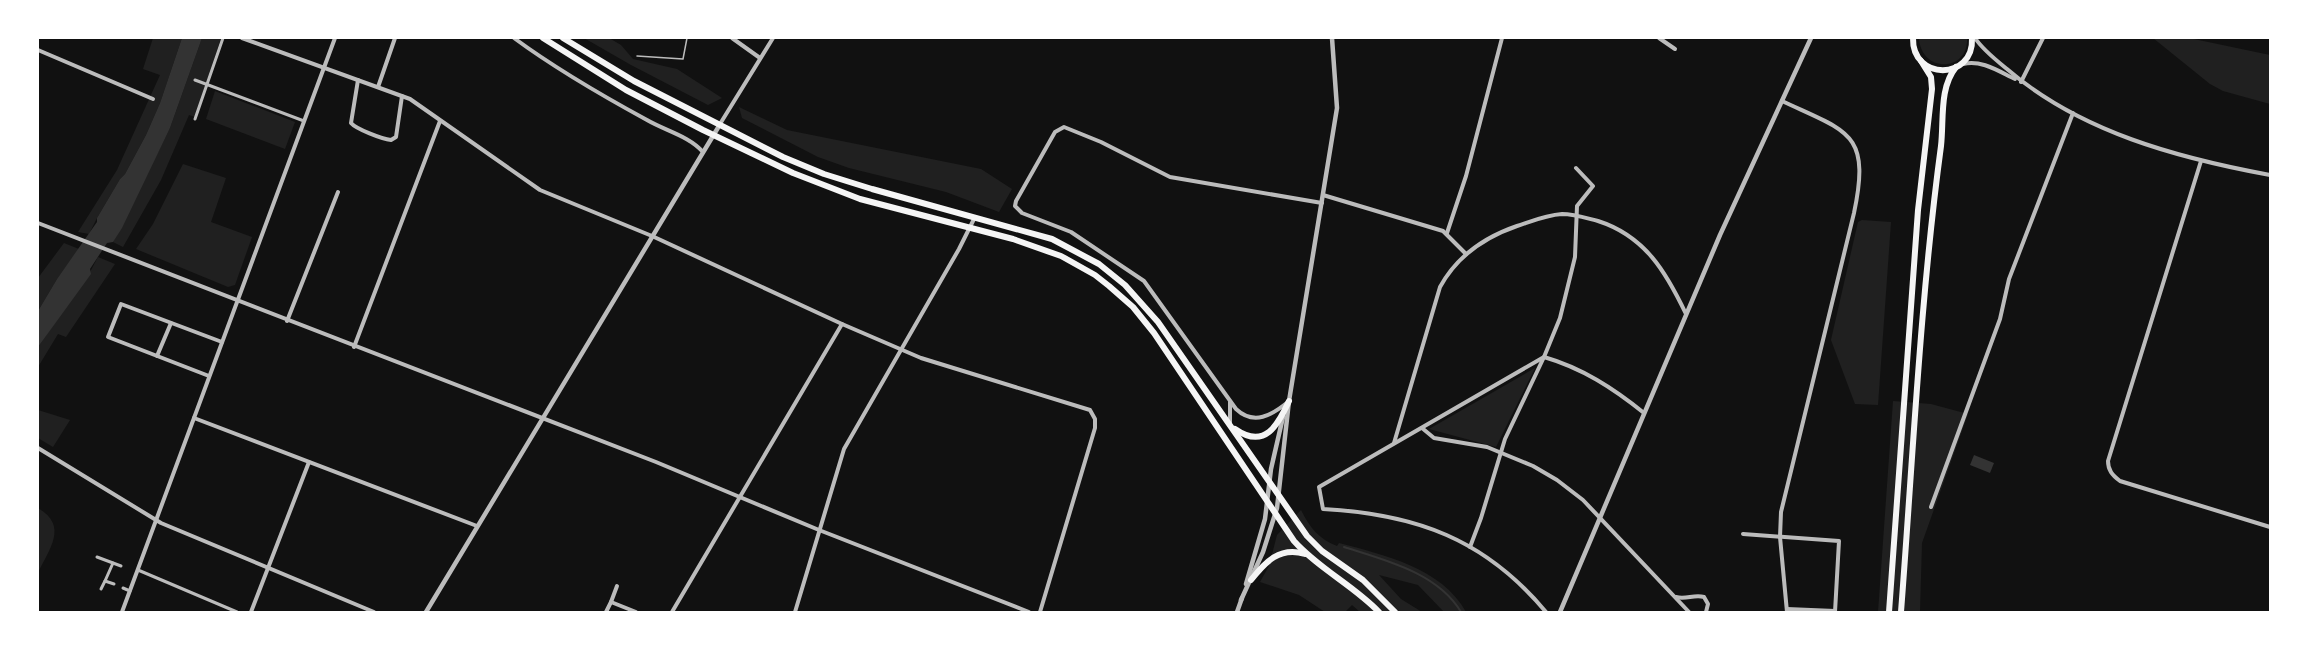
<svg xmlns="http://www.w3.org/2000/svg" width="2308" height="650" font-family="'IBM Plex Sans',sans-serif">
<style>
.green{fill:#202020}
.water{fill:#333}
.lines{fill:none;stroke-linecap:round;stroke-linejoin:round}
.stream{stroke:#333;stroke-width:2}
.service{stroke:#bcbcbc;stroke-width:1.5}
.pedestrian{stroke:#bcbcbc;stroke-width:3}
.minor{stroke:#bcbcbc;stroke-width:4}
.tertiary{stroke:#bcbcbc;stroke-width:4.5}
.primary{stroke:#f5f5f5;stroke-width:6}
</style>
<rect width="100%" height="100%" fill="#111"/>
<g class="green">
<polygon points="153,38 182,38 160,103 146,135 125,174 120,179 97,218 89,234 78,232 117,170 160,75 143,69"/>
<polygon points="202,38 221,38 195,117 189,115 161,180 123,247 113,242 170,128"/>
<polygon points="584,38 609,38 621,45 633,59 677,69 722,98 708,105 631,65"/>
<path d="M1919,38H1967C1969,72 1921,74 1919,38Z"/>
<polygon points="2153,38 2189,38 2270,55 2270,104 2223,91 2210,84"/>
<polygon points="215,91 295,122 285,149 206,119"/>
<polygon points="739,107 787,130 981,169 1012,189 999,212 946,192 849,168 818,157 742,118"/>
<polygon points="183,164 226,178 211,222 252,237 235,285 228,287 136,249 153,224"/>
<polygon points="1862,220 1891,222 1878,405 1855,404 1831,340 1858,222"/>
<polygon points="64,243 79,249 57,279 38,311 38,278"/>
<polygon points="98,257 115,264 66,337 58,334 38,367 38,347 90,272"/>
<polygon points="1535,368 1496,447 1429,429"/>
<polygon points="1893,401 1931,404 1968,414 1922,543 1920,612 1878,612"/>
<polygon points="38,410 70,420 53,447 38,438"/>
<path d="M38,508C69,526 49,549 38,573Z"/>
<path d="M1301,510C1310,528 1319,539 1337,546L1339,543C1384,555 1442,568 1466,612H1444L1418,585L1379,575L1401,599L1422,612H1360L1352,605L1345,612H1325L1299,595L1260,582L1269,566L1277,535Z"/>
</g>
<g class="water">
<polygon points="182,38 202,38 170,128 122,228 113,242 107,243 90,269 91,274 38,347 38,311 57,279 97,222 97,218 120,179 125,174 146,135 160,103"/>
<polygon points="1974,455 1994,463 1990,473 1970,465"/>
</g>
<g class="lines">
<path class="stream" d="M1344,547C1385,560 1438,573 1461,612"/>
<polyline class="service" points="637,56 683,59 687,38"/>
<g class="pedestrian">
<polyline points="195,80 304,121"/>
<polyline points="195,119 223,38"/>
<polyline points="97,557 121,566"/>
<polyline points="138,570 237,612"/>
<polyline points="105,581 113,563"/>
<polyline points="123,588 130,591"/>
<polyline points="101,589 105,581 114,584"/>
</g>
<g class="minor">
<polyline points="242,38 410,99 540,190 652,236 842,324 921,358 1090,410 1095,419 1095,428 1040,612"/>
<path d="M514,38C556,69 601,95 647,120C666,131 689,136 703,152"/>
<polyline points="732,38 760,58"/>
<polyline points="1659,38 1675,49"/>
<path d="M1975,38C1983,50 1996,60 2007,69C2080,132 2178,158 2270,175"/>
<polyline points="38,50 153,99"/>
<path d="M1963,64C1981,59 2000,72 2015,79"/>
<path d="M358,80L351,123C356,129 382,139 391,140L396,137L402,96"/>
<polyline points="2021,82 2043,38"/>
<polyline points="378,87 395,38"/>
<path d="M1782,101C1848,132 1871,132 1854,213L1781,512L1780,537L1787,612"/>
<polyline points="720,124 773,38"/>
<path d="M2201,161L2108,461C2108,470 2112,475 2120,481L2270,527"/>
<polyline points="1323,195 1443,231 1466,254"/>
<polyline points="38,223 656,462 819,530 1029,612"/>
<polyline points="1447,233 1466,176 1502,38"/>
<polyline points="287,321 338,192"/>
<polyline points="354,347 440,121"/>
<polyline points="157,356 171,323"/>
<polyline points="209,376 108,337 121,304 222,342"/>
<path d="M1288,402C1272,415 1254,426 1236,409L1144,281L1071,232L1022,213L1015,206L1016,201L1055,132L1064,127L1101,142L1170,177L1322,203"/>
<polyline points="194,418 477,526"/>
<polyline points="1230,424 1230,402"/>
<polyline points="1422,428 1434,438 1487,447 1533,466 1557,480 1583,500 1689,612"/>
<path d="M1394,443L1440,287C1457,256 1485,237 1517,226C1532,221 1546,215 1562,214C1574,214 1586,218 1598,221C1645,236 1666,272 1686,314"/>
<polyline points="38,448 161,523 374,612"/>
<polyline points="1931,507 2000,319 2009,279 2073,113"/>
<polyline points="1743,534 1839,541 1835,612"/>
<polyline points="1470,547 1481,518 1505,439 1544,357 1560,318 1575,257 1577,206 1593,186 1576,168"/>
<path d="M1676,597C1686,600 1694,594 1704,597L1708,604L1706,612"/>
<polyline points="611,602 617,586"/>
<polyline points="1787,609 1835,611"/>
<polyline points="122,612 335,38"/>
<polyline points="251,612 309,462"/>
<polyline points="606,612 611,602 636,612"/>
<polyline points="672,612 842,324"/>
<polyline points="795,612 844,449 959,249 975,217"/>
<path d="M1546,612C1485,539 1416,514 1323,509L1319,487L1544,357C1582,368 1613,388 1644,413"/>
</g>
<g class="tertiary">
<polyline points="1246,584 1265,519 1271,469 1283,417"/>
<polyline points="1241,600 1263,552 1277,508 1289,401 1337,108 1332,38"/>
<polyline points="426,612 719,126"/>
<polyline points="1237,612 1242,598"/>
<polyline points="1560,612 1720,235 1811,38"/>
</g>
<g class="primary">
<path d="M543,38L626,90L703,130L793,173L860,199L1013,239L1061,256L1095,275L1109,286L1133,307L1154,333L1294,541C1319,569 1353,585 1379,612"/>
<polyline points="563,38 634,81 783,157 824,174 872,189 1052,239 1099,264 1125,285 1158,322 1307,536 1322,551 1363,580 1395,612"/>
<path d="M1913,38C1912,81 1974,81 1972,38"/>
<path d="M1235,429C1265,450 1278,425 1289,401"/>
<path d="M1251,580C1265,562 1280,546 1305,554"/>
<polyline points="1889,612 1918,210 1932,89 1931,77 1921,61"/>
<path d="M1901,612C1913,457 1920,301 1941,146C1944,120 1939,88 1956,67"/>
</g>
</g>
<rect width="2308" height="650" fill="none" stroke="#ffffff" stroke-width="78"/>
</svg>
